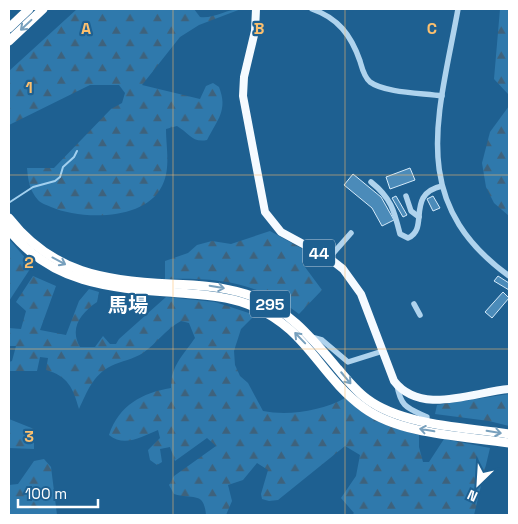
<svg xmlns="http://www.w3.org/2000/svg" width="518" height="524" font-family="'Space Grotesk','Noto Sans JP',sans-serif">
<style>
.forest{fill:url(#forest-firs)}
.lines{fill:none;stroke-linecap:round;stroke-linejoin:round}
.stream{stroke:#a2d0ef;stroke-width:2}
.building{fill:#4b8bb9;stroke:#d4eafa}
.minor{stroke:#afd3ed;stroke-width:5.5}
.major{stroke:#f5faff;stroke-width:8}
.highway{stroke:#fff;stroke-width:9}
.oneway{stroke:#78a0bd}
.grid{fill:none;stroke:#fcc06e;stroke-width:1;stroke-opacity:0.55}
.labels{text-anchor:middle;dominant-baseline:central;stroke-width:4.5;stroke-linejoin:round;paint-order:stroke}
.shield{fill:#1e6091;stroke:#bccfde;stroke-width:1}
.shield-label{font-size:16px;font-weight:bold;fill:#fff}
.quarter-label{font-size:20px;font-weight:bold;fill:#fff;stroke:#1e6091}
.grid-label{font-size:16px;text-anchor:middle;font-weight:bold;fill:#fcc06e;stroke:#1e6091;stroke-width:4.5;stroke-linejoin:round;paint-order:stroke}
</style>
<defs>
<pattern id="forest-firs" width="22" height="20" patternUnits="userSpaceOnUse" patternTransform="scale(1.25)"><rect width="22" height="20" fill="#2f79ac"/><path d="M5 1l3.5 6h-7zM16 11l3.5 6h-7z" fill="#3e627c"/></pattern>
</defs>
<rect width="100%" height="100%" fill="#1e6091"/>
<g class="forest">
<path d="M77,9H194L200,17C213,19 227,9 241,9L199,25L180,37L142,85L200,99L206,86L213,83L219,87C228,110 218,119 207,140C192,143 189,133 177,126L166,129C166,148 171,169 162,186C145,221 81,220 51,207C47,205 40,203 38,200C29,190 28,179 27,168H54L111,109L122,103L125,93L119,85H90L9,125V71Z"/>
<polygon points="500,9 509,9 509,104 508,94 494,79"/>
<polygon points="509,106 509,216 494,203 486,187 482,163 490,132"/>
<path d="M270,231L308,252L302,263L322,290L299,314C256,281 217,278 165,279V261L188,253L197,245L212,241L231,244Z"/>
<polygon points="9,239 32,266 9,301"/>
<path d="M33,276L56,286L40,330L66,335L79,301L89,289L99,292L97,302C81,313 69,328 80,347H95L103,336L110,344H116L119,339L166,297L215,302L255,315L241,329L234,351L235,365L240,376L248,383L263,411C288,416 322,411 345,398C370,421 387,427 419,435V447L423,462H429L444,439L490,448L474,515H352L354,513L341,498L356,476L360,455L345,446L278,500L269,501L262,499L261,494L268,470L257,463L243,480L228,485L232,501L226,515H206C204,491 194,500 174,494L169,485L174,476L216,446L207,438L175,461L170,447L160,449L162,462L157,465L150,460L148,450L160,438L158,430C142,436 125,448 109,435C119,405 142,393 171,388C170,367 184,354 195,338L189,323L181,321C166,329 157,343 143,353C134,359 121,361 111,366C93,375 87,392 79,409C73,388 68,376 46,370L48,358L40,357L37,371H9V362L12,361L16,346H9V328L21,329L26,311L16,302Z"/>
<polygon points="509,394 509,426 489,421 435,414 437,405"/>
<polygon points="9,419 34,429 34,449 9,448"/>
<polygon points="44,459 51,467 57,515 9,515 9,485 18,484 34,461"/>
</g>
<g class="lines">
<polyline class="stream" points="10,202 33,187 55,181 60,177 63,167 74,157 77,151"/>
</g>
<g class="building">
<polygon points="410,168 415,180 390,189 386,177"/>
<polygon points="353,174 381,197 394,220 382,226 372,208 344,185"/>
<polygon points="396,196 407,215 403,217 392,198"/>
<polygon points="433,196 440,208 433,211 427,199"/>
<polygon points="498,276 509,283 509,290 494,281"/>
<polygon points="503,292 509,298 492,318 485,312"/>
</g>
<g class="lines">
<g class="minor">
<path d="M312,9C338,18 351,35 360,61C362,68 364,77 370,82C385,93 423,93 442,96"/>
<path d="M458,9C439,115 406,201 509,276"/>
<path d="M371,182C391,198 394,210 400,234L408,238C430,229 405,194 442,186"/>
<polyline points="406,196 411,211 419,217"/>
<polyline points="329,258 351,233"/>
<polyline points="414,304 420,315"/>
<polyline points="311,337 322,340 348,362 383,351"/>
<path d="M397,385C401,408 408,408 427,417L426,421"/>
</g>
<path class="major" d="M256,9L255,31L244,77L243,96L265,212L281,232L329,258L343,269L361,294L394,381C421,416 473,392 509,389"/>
<g class="highway">
<polyline points="9,28 29,9"/>
<polyline points="9,41 43,9"/>
<path d="M9,218C52,273 105,281 171,284C196,285 221,286 246,294C286,306 312,338 338,369C347,380 356,391 367,399C403,426 466,427 509,434"/>
<path d="M9,230C54,286 114,288 180,293C202,295 225,296 247,304C308,327 317,374 364,408C401,435 464,436 509,443"/>
</g>
</g>
<defs><path id="oneway-shaft" d="M-6 0H5M1.5-3L5.5 0L1.5 3" fill="none" stroke-width="1.6" stroke-linecap="round" stroke-linejoin="round" transform="scale(1.25)"/></defs>
<g class="oneway">
<use href="#oneway-shaft" transform="translate(26 25) rotate(137)"/>
<use href="#oneway-shaft" transform="translate(59 261) rotate(28)"/>
<use href="#oneway-shaft" transform="translate(217 287) rotate(10)"/>
<use href="#oneway-shaft" transform="translate(300 338) rotate(-134)"/>
<use href="#oneway-shaft" transform="translate(346 378) rotate(50)"/>
<use href="#oneway-shaft" transform="translate(427 430) rotate(-170)"/>
<use href="#oneway-shaft" transform="translate(494 432) rotate(9)"/>
</g>
<path class="grid" d="M173,9V515M345,9V515M9,175H509M9,349H509"/>
<g class="labels">
<g class="shield">
<rect x="303" y="239.5" width="32" height="27" rx="4"/>
<rect x="250" y="290.5" width="40" height="27" rx="4"/>
</g>
<g class="shield-label">
<text x="319" y="253">44</text>
<text x="270" y="304">295</text>
</g>
<g class="quarter-label">
<text x="128" y="305">馬場</text>
</g>
</g>
<g class="grid-label">
<text x="86" y="34">A</text>
<text x="259" y="34">B</text>
<text x="432" y="34">C</text>
<text x="29" y="93">1</text>
<text x="29" y="268">2</text>
<text x="29" y="442">3</text>
</g>
<rect width="518" height="524" fill="none" stroke="#ffffff" stroke-width="20"/>
<g transform="translate(478 484) rotate(205)" stroke="#1e6091" stroke-width="4" paint-order="stroke">
<path d="M0-4L9 19L0 12L-9 19Z" fill="#ffffff"/>
<text y="-8" font-size="14" font-weight="bold" text-anchor="middle" fill="#ffffff">N</text>
</g>
<path d="M18 499v8h80v-8" fill="none" stroke="#ffffff" stroke-width="2.5"/>
<text x="25" y="499" font-size="15" fill="#ffffff" stroke="#1e6091" stroke-width="4" paint-order="stroke">100 m</text>
</svg>
